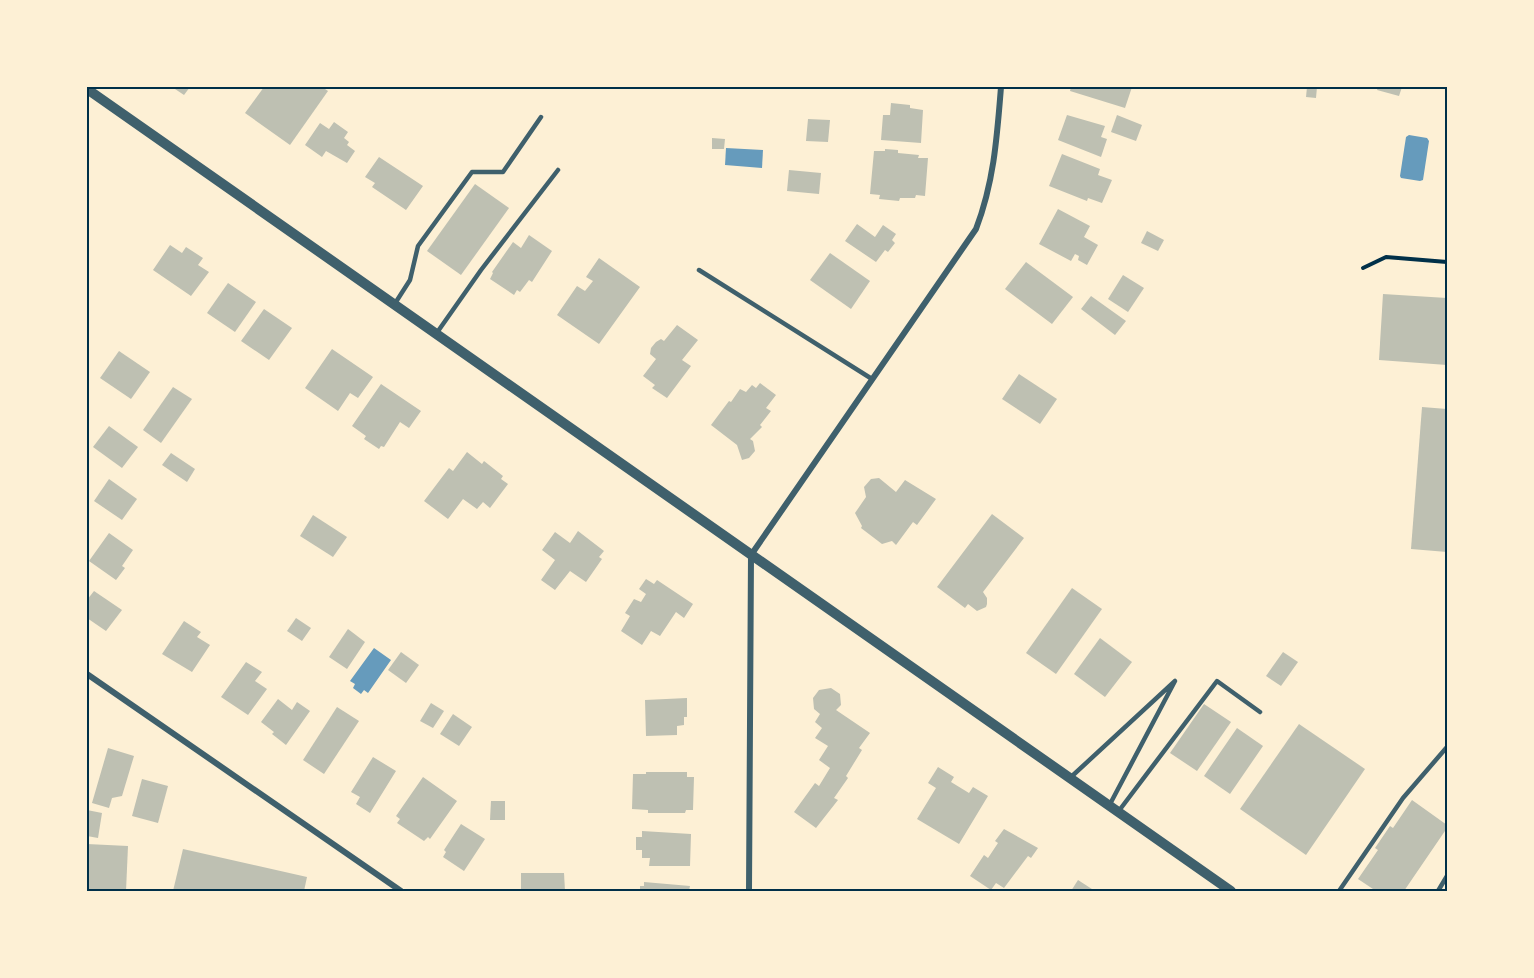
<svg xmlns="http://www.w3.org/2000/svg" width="1534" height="978" font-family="'Open Sans',sans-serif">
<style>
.water{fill:#669bbc}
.building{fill:#bec0b2}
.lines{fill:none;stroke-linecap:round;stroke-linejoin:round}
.path{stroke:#003049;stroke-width:4}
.service{stroke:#3f606c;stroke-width:4.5}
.minor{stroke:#3f606c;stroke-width:6}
.tertiary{stroke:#3f606c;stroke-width:10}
.neatline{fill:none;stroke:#003049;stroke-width:2}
</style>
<rect width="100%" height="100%" fill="#fdf0d5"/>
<g class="water">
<polygon points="1409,135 1427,138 1429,141 1423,180 1420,181 1401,178 1400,176 1406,137"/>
<polygon points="726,148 763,150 762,168 725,165"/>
<polygon points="374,648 391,660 368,693 364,690 361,694 353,688 355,684 350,681"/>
</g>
<g class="building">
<polygon points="172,87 190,87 184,95"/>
<polygon points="264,87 322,87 328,91 290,145 245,113"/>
<polygon points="1071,87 1132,87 1125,108 1070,91"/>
<polygon points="1307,87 1317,87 1316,98 1306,97"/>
<polygon points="1378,87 1402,87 1399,96 1377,90"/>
<polygon points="891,103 910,105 910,108 923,110 921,143 881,140 883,115 890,115"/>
<polygon points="1067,115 1105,126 1101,137 1107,139 1101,157 1058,140"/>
<polygon points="1117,115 1142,125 1136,141 1111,132"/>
<polygon points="808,119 830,120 828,142 806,141"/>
<polygon points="334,122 348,132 344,138 349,142 347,145 355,151 347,163 326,151 322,157 305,145 320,123 329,129"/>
<polygon points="712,138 725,139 724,149 712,149"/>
<polygon points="885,149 898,150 898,153 919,155 918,158 928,158 925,196 916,195 915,198 900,198 899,201 879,199 880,195 870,194 874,151 885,151"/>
<polygon points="1062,154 1100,169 1098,175 1112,180 1102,203 1088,198 1087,201 1049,186"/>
<polygon points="379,157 423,186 406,210 372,187 375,183 365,177"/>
<polygon points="789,170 821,173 819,194 787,191"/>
<polygon points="475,184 509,208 461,275 427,251"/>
<polygon points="1058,209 1090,226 1084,237 1098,245 1087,265 1078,260 1079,256 1075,254 1071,261 1039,244"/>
<polygon points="857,224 875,237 883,225 896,234 892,240 895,243 888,252 885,250 876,262 845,241"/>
<polygon points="1147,231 1164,240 1158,251 1141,243"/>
<polygon points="529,235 552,251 532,282 529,280 520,292 517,290 514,295 490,279 493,273 492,272 513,242 521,248"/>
<polygon points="170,245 182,253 186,247 203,258 198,265 209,272 191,296 153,270"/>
<polygon points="830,253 870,281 851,309 810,280"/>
<polygon points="599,258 640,287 599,344 557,315 577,286 585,291 593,281 586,277"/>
<polygon points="1026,262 1073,297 1052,324 1005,289"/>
<polygon points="1123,275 1144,288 1128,312 1108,299"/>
<polygon points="228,283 256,302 235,332 207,313"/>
<polygon points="1383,294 1447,298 1447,365 1379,360"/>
<polygon points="1091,296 1126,321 1115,335 1081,309"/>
<polygon points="264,309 292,328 269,360 241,341"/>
<polygon points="677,325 698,340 682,360 691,366 667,398 652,388 655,385 643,376 656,359 650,354 651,348 656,342 661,339 664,341"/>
<polygon points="332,349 373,377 358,398 350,393 338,411 305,388"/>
<polygon points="119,351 150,372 131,399 100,378"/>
<polygon points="1019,374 1057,399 1040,424 1002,399"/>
<polygon points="760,383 776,395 766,408 771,411 760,425 762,427 750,439 753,441 755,451 749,458 742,460 737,445 711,425 729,401 731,402 740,389 746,392 752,385 756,388"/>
<polygon points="381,384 421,411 409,428 400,422 384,447 381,446 379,449 364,439 366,436 352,426"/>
<polygon points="173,387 192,399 161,443 143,430"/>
<polygon points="1422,407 1447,409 1447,552 1411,549"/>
<polygon points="109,426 138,447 122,468 93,447"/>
<polygon points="467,452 482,464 484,461 503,476 501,479 508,484 490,508 483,502 477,509 463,499 448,519 424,501 449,468 453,471"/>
<polygon points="171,453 195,469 187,482 162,465"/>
<polygon points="879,478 896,492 905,480 936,499 917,525 913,522 896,545 892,541 882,544 861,528 862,526 855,513 866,497 864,487 871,479"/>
<polygon points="109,479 137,499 122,520 94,501"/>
<polygon points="992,514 1024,538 983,592 987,598 987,604 986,607 977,611 968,604 965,608 937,587"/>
<polygon points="313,515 347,537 333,557 300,536"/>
<polygon points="578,531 604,551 599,557 602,559 586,582 570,571 555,590 541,580 555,560 542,550 555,532 570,543"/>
<polygon points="109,533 133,550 122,566 125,568 116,580 89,561"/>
<polygon points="646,579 654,584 657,580 693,604 684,618 676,612 660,636 651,631 642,645 621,631 630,616 625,613 634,599 641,602 646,594 639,589"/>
<polygon points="1072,588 1102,609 1056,674 1026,653"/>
<polygon points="94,591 122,610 106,631 87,618 87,600"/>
<polygon points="296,618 311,628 302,641 287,631"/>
<polygon points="184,621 201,632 197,637 210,645 192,672 162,654"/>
<polygon points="348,629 365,642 347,669 329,657"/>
<polygon points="1100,638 1132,662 1105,697 1074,674"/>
<polygon points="401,652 419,665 406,683 388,670"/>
<polygon points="1283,652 1298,662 1281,686 1266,676"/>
<polygon points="246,662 262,672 255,681 267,689 248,715 221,697"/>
<polygon points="831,688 840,694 841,705 836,710 870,733 859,748 862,750 846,776 848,778 834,798 838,800 816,828 794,812 815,783 819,786 830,768 819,760 828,746 815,738 822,728 815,722 820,714 814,709 813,698 819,690"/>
<polygon points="687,698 687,717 684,717 684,725 677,726 677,735 646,736 645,700"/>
<polygon points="278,699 292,710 297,702 310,711 286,745 272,734 274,732 261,722"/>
<polygon points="431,703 444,711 433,728 420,721"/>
<polygon points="1204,704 1231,722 1197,771 1170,753"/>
<polygon points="337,707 359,721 324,774 303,760"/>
<polygon points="453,714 472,727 459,746 440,734"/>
<polygon points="1299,724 1365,769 1306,855 1240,809"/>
<polygon points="1237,728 1263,746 1230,794 1204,776"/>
<polygon points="108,748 134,756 122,796 112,798 109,808 92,803"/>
<polygon points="373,757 396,771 370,813 356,804 360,797 351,792"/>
<polygon points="938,767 954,777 951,782 969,793 973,787 988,796 959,844 917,819 936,788 928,783"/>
<polygon points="646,772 687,772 687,777 694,777 693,810 686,810 685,813 648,813 648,810 632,809 633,774 646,774"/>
<polygon points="423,777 457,801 430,839 428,837 424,841 397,823 400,819 396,816"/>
<polygon points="142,779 168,786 158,823 132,816"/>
<polygon points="1412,800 1447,825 1447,828 1404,891 1376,891 1358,879 1378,850 1375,848 1390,826 1393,828"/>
<polygon points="491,801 505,801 505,820 490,820"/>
<polygon points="87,810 102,813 98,838 87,836"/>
<polygon points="461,824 485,839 464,871 443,857 446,852 444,850"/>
<polygon points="1004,829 1038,848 1031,858 1028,856 1004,888 996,883 991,890 970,876 984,855 988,858 998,843 995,841"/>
<polygon points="642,831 691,834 690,866 649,866 650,858 642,858 642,850 636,850 636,837 642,837"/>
<polygon points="87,844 128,846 126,891 87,891"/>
<polygon points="183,849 307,877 304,891 173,891"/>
<polygon points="521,873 564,873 565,891 521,891"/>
<polygon points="1078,880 1095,891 1071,891"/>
<polygon points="644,882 690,886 689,891 640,891 640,886 644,886"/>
</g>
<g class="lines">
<polyline class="path" points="1363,268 1386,257 1447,262"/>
<g class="service">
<polyline points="699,270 872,379"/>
<polyline points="394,305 410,280 418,246 472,172 503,172 541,117"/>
<polyline points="436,334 481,270 558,170"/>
<polyline points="1071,777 1175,681 1109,806"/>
<polyline points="1118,812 1217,681 1260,712"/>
<polyline points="1339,891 1403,798 1447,747"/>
<polyline points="1438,891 1447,876"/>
</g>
<g class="minor">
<polyline points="87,674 401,891"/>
<path d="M749,891L751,555L976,229C994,182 997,137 1001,87"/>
</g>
<polyline class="tertiary" points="87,89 1231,891"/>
</g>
<rect width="1534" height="978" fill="none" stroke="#fdf0d5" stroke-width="177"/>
<rect x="88" y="88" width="1358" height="802" class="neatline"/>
</svg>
